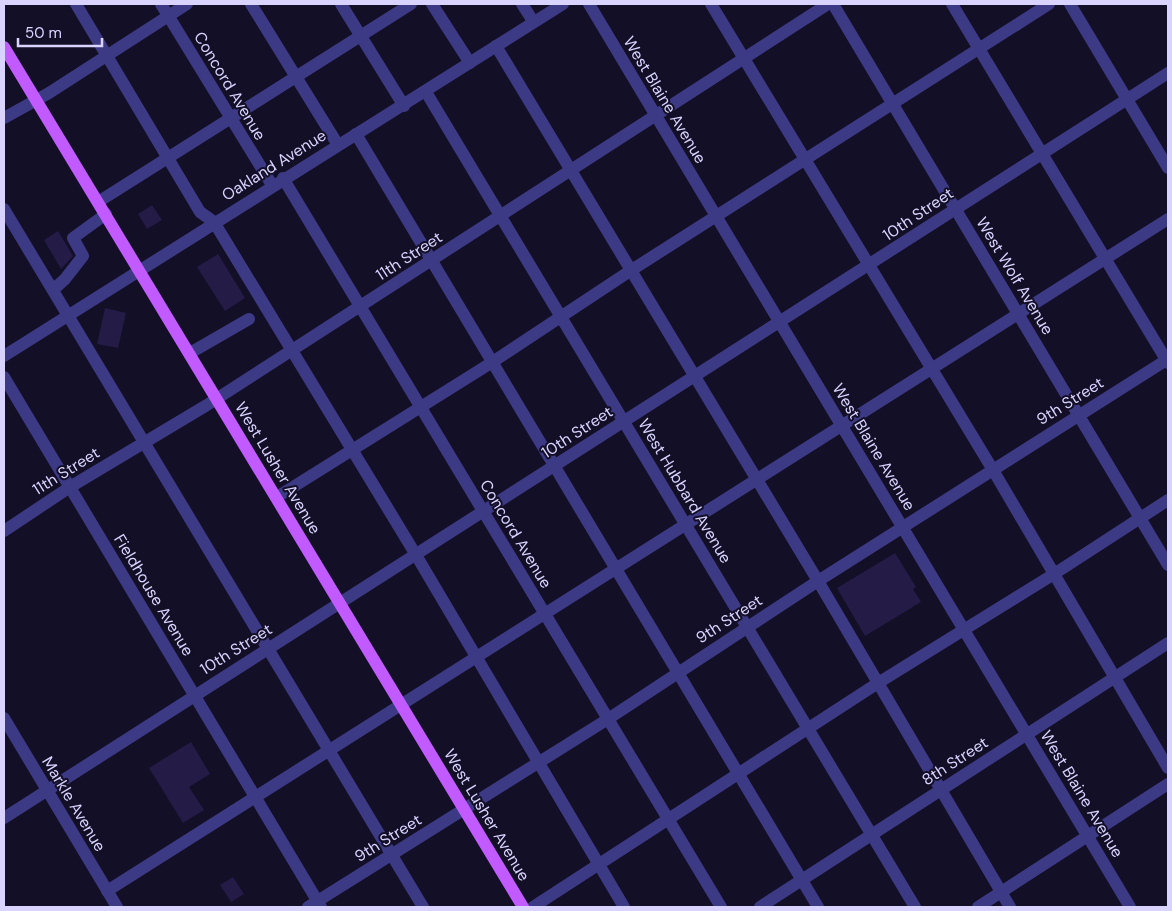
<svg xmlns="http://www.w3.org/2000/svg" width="1172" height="911" font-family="'DM Sans',sans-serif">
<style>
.building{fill:#241b47}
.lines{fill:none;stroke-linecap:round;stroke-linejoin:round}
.minor{stroke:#3d3a85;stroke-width:12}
.major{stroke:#c25bff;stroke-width:12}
.labels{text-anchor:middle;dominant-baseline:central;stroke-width:4;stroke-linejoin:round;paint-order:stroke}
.street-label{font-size:16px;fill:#d9d4ff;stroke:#130f26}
</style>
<rect width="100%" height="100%" fill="#130f26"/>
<g class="building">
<polygon points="152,205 162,220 147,229 138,214"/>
<polygon points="58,231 73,256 61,269 44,240"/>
<polygon points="218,254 245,298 225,311 197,267"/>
<polygon points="105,308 126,313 118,348 97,344"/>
<polygon points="895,553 916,587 913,589 921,602 865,636 837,588"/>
<polygon points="191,742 210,774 189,787 204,810 183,823 149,768"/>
<polygon points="233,877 244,894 231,902 220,885"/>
</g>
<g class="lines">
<g class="minor">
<polyline points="76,4 200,212 214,222 416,555 624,907"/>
<polyline points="161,4 272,185"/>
<polyline points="251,4 338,145"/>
<polyline points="341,4 404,106"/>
<polyline points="432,4 470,63"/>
<polyline points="522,4 533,21"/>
<polyline points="589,4 1130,907"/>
<polyline points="711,4 993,470 1168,768"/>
<polyline points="833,4 1168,565"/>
<polyline points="952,4 1168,363"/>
<polyline points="1070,4 1168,168"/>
<polyline points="496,46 818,581 1010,907"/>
<polyline points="426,92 915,907"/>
<polyline points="4,118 49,93 187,4"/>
<polyline points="356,134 818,907"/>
<polyline points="283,178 721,907"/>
<polyline points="98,202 411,4"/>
<polyline points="4,209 423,907"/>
<polyline points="53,290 65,279 83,256 73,238 106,214"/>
<polyline points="190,353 249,319"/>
<polyline points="4,356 563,4"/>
<polyline points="4,377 321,907"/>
<polyline points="277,497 491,363 630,271 1049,4"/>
<polyline points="4,531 70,487 207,405 828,4"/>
<polyline points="4,718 117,907"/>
<polyline points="4,818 1168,73"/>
<polyline points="107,891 1168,219"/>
<polyline points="308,907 608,719 818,581 1168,359"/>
<polyline points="533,907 878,683 1054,574 1168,500"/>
<polyline points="760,907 1168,643"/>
<polyline points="978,907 1168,784"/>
</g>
<polyline class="major" points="4,47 523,907"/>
</g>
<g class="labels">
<g class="street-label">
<text transform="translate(230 86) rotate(59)">Concord Avenue</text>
<text transform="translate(665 100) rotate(59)">West Blaine Avenue</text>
<text transform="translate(274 165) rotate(-32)">Oakland Avenue</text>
<text transform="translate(918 214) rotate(-34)">10th Street</text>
<text transform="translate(409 256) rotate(-33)">11th Street</text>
<text transform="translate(1015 276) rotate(59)">West Wolf Avenue</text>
<text transform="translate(1070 401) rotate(-32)">9th Street</text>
<text transform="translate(577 432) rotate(-33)">10th Street</text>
<text transform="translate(874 447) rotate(59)">West Blaine Avenue</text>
<text transform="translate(278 468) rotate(59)">West Lusher Avenue</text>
<text transform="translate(66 471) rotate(-32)">11th Street</text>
<text transform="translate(685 491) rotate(59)">West Hubbard Avenue</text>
<text transform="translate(516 534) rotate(59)">Concord Avenue</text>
<text transform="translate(154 595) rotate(59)">Fieldhouse Avenue</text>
<text transform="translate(729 619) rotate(-33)">9th Street</text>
<text transform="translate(236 649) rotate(-32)">10th Street</text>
<text transform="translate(955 761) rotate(-33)">8th Street</text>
<text transform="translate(1082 794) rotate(59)">West Blaine Avenue</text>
<text transform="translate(74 804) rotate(59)">Markle Avenue</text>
<text transform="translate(487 815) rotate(59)">West Lusher Avenue</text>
<text transform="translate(388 838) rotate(-32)">9th Street</text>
</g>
</g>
<rect width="1172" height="911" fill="none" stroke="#d9d4ff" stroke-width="10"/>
<path d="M18 38v8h84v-8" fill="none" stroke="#d9d4ff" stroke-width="2.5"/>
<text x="25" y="38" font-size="15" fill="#d9d4ff" stroke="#130f26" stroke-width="4" paint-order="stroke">50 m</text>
</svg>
